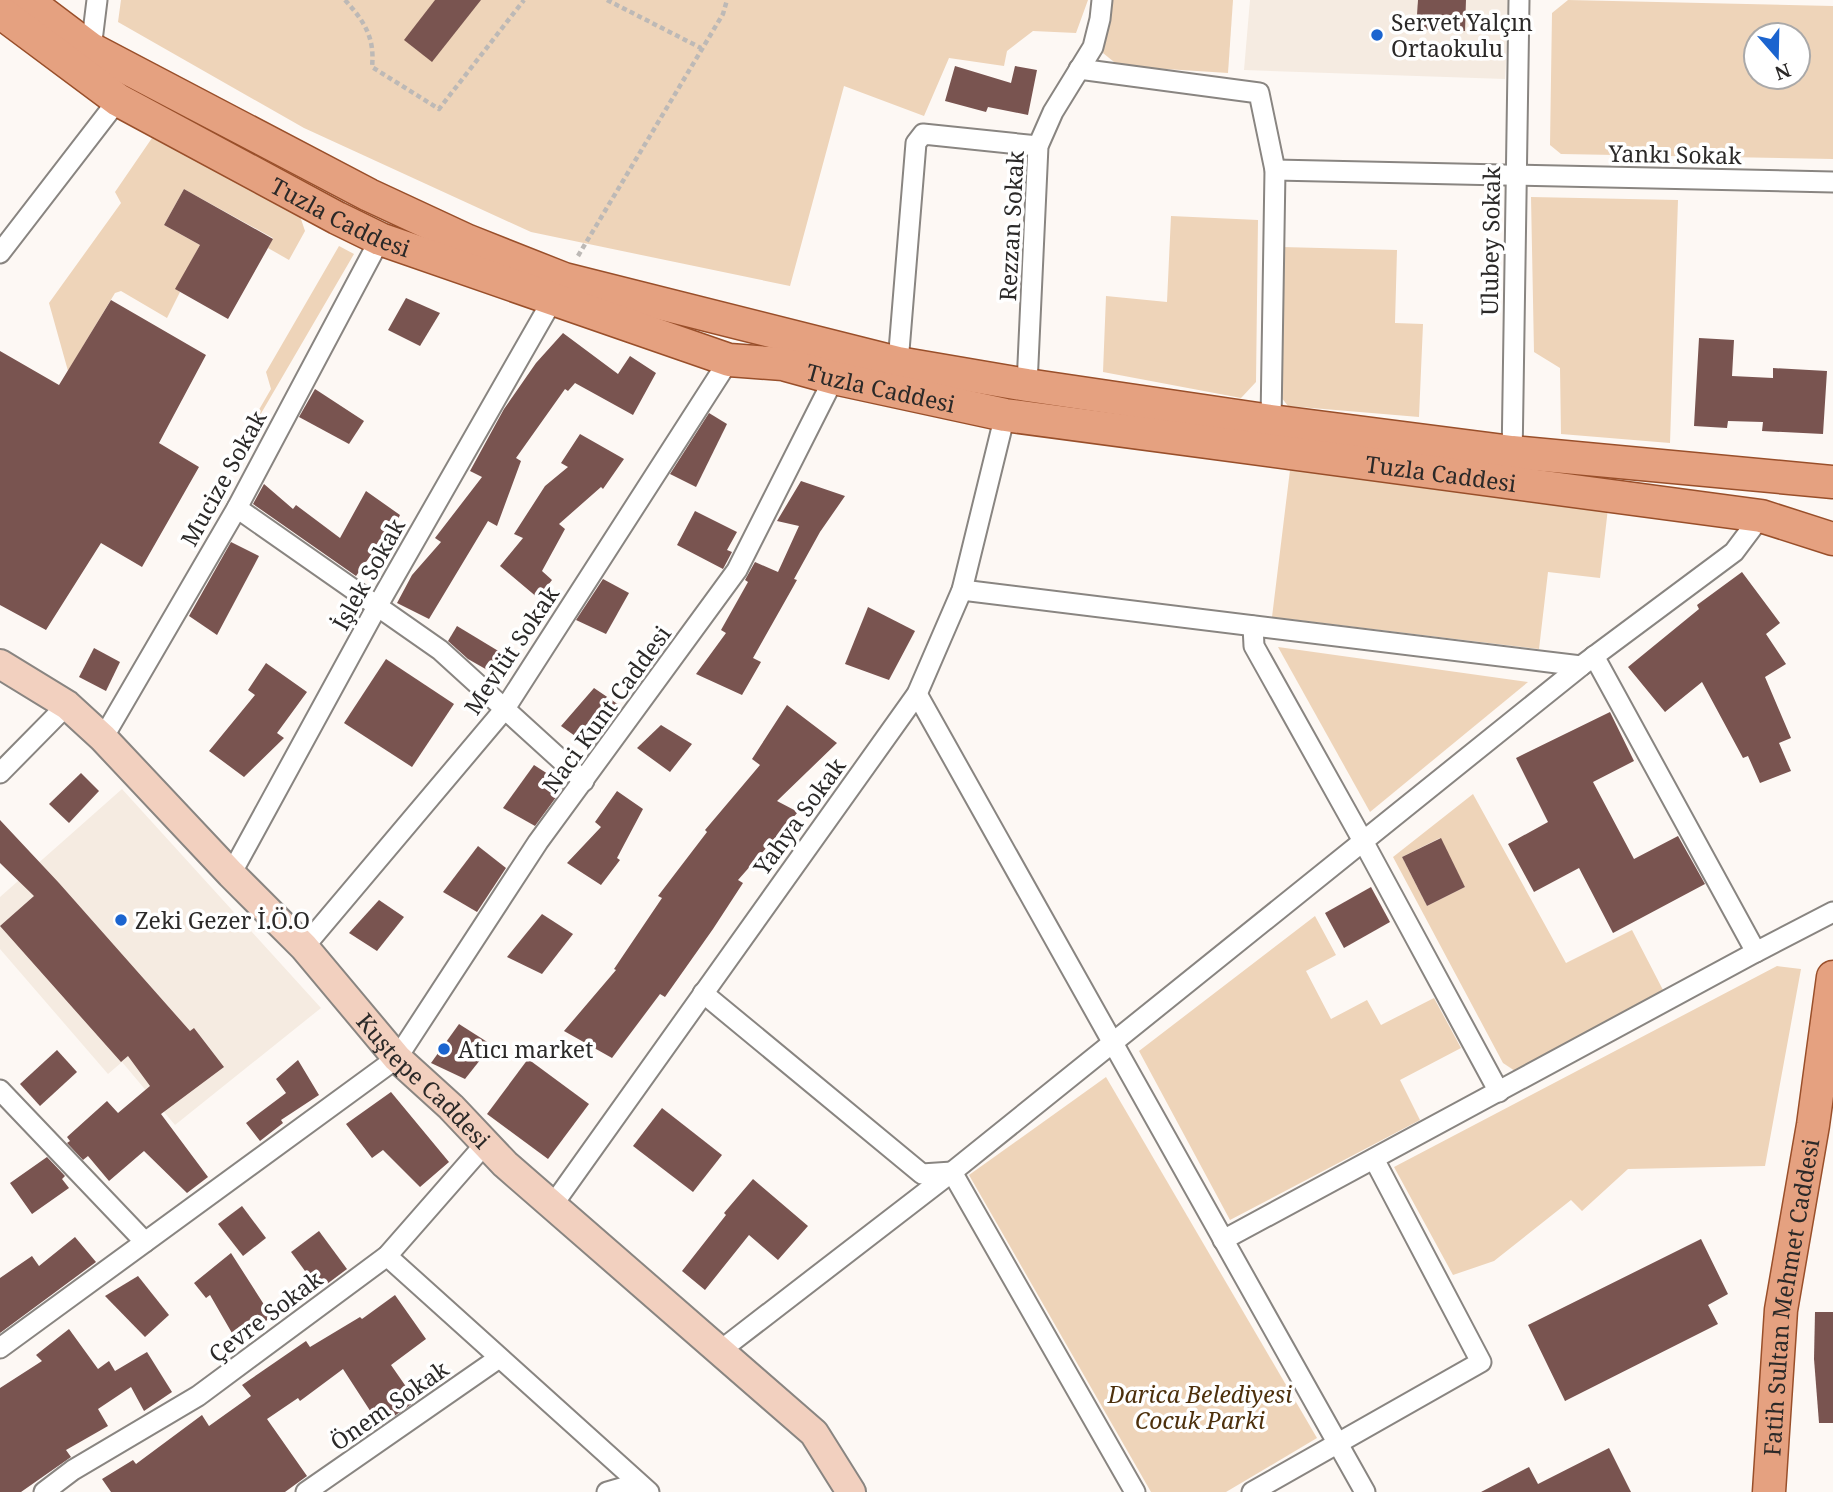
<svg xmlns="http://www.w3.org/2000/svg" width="1833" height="1492" font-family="'Noto Serif',serif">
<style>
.built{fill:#f5ebe1}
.green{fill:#eed4b9;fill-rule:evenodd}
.building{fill:#795450}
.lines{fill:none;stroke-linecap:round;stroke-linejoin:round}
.street-casing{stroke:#898581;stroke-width:23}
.secondary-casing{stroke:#898581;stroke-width:32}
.primary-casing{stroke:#994f2a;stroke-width:35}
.path{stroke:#bdb9b6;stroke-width:4.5;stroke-dasharray:5 3.5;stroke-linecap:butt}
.street{stroke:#fff;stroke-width:19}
.secondary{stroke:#f2d0bf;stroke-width:28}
.primary{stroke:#e5a180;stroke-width:32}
.poi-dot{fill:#1b64cf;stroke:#fff;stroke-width:2.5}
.labels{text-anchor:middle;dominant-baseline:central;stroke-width:7;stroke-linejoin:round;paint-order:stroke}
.poi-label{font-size:23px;fill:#2b2928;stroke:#fff;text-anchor:start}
.street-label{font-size:23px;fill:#2b2928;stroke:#fff}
.park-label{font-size:23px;font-style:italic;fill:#4d300c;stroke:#fff}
</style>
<rect width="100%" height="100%" fill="#fdf8f4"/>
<g class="built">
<polygon points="1250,0 1510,0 1505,79 1244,70"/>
<polygon points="122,789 321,1008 175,1125 122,1062 108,1074 0,949 0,897"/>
</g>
<g class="green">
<polygon points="121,0 1088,0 1076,33 1033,31 1007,51 1004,66 949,58 924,116 844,86 790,286 531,232 304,128 118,22"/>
<polygon points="1113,0 1233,0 1228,73 1119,66 1103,53"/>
<path d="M1568,0L1833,6V159L1561,154L1550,145L1552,13ZM1756,35H1798V77H1756Z"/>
<polygon points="152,138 298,210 305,231 289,260 268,248 273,238 184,189 164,225 200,245 176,289 180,292 167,318 121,291 115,293 68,371 49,303 121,203 115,192"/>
<polygon points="1531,197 1678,200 1670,443 1561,434 1560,368 1534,352"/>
<polygon points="1171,216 1258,220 1256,382 1241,398 1103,372 1106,296 1167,302"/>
<polygon points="339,246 354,254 228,470 225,468 271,389 266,372"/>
<polygon points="1282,247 1397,250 1395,323 1423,324 1419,417 1288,406 1281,397"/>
<polygon points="1290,470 1608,508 1600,578 1548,572 1539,649 1272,617"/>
<polygon points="1278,647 1528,682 1370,812"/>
<path d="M1473,794L1566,963L1632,930L1663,990L1515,1071L1503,1063L1393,857ZM1440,838L1465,887L1427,906L1402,857Z"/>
<polygon points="1315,916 1336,955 1306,971 1331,1019 1367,1000 1381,1025 1434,998 1461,1048 1400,1080 1420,1120 1230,1220 1139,1051"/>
<polygon points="1777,966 1801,969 1765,1166 1628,1169 1582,1211 1571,1200 1494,1261 1453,1275 1394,1167"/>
<polygon points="1106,1077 1317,1438 1226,1492 1151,1492 969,1175"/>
</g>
<g class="building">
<polygon points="435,0 481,0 432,62 404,40"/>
<polygon points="1418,0 1466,0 1465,31 1416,29"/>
<polygon points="955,66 1011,83 1015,66 1037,70 1028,115 988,107 986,112 945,101"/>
<polygon points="184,189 273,239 228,319 175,289 200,245 164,225"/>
<polygon points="406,298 440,313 420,346 388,330"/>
<polygon points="111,300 206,355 159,443 199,467 142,567 101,543 46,630 0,605 0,351 59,385"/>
<polygon points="563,333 618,374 630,356 656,373 633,415 575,383 568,391 565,389 516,458 521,461 497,526 488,521 429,619 397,603 412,575 441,542 435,538 482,477 470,471 504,409 536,363"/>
<polygon points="1699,338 1734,340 1732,376 1773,378 1773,368 1827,371 1823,434 1762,431 1763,422 1728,421 1727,428 1694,426"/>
<polygon points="315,389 364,421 349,444 299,417"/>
<polygon points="709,413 727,424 696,487 670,474"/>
<polygon points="580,434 624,459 603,489 601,487 559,524 565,529 542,571 552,580 538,598 500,566 523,538 514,534 545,486 568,467 561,463"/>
<polygon points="801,481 845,496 820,532 794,579 797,580 753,658 761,662 742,695 696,674 726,633 721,630 748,582 745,580 755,562 778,572 799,526 777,521"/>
<polygon points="264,484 293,509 296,505 340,538 366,491 400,515 386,544 381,541 356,576 253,504"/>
<polygon points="695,511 737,532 727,550 732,552 723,569 677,545"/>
<polygon points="231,542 259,556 217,635 189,616"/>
<polygon points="1742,572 1780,623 1766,634 1786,664 1765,677 1791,738 1779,743 1791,771 1760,783 1748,756 1743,758 1702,682 1665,712 1628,667 1699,609 1697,605"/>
<polygon points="603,579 629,593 606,634 576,620"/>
<polygon points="868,607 915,631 889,680 845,664"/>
<polygon points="457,626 500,652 489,671 468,659 448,641"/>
<polygon points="94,648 120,662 106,691 79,677"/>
<polygon points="386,659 454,704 412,767 344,723"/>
<polygon points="266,663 307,692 277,733 284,738 244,777 209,751 255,695 248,690"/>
<polygon points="594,688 619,705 600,730 603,733 592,748 561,726"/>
<polygon points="787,705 837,743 777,801 798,812 738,880 743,883 713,929 665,997 660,994 612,1058 564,1031 616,970 614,969 662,898 658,896 707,832 705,830 760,765 752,759"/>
<polygon points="1610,712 1634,761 1593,782 1634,859 1678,836 1705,884 1613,933 1579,868 1534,892 1508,844 1548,822 1516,758"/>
<polygon points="661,725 692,744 670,772 637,748"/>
<polygon points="534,765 565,785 535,826 503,808"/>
<polygon points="81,773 99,791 69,823 49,804"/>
<polygon points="617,791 643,809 617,858 620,860 601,885 567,863 601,827 595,822"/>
<polygon points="0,820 59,883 190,1031 194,1028 224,1067 161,1114 208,1177 187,1193 144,1151 109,1181 88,1156 83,1160 67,1143 70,1141 67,1137 107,1101 118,1113 150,1086 128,1056 121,1062 0,926 34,896 0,863"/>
<polygon points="1441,838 1465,887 1427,906 1402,857"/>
<polygon points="478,846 506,868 477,912 443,892"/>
<polygon points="1371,887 1390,922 1344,948 1325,913"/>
<polygon points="379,900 404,917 377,951 349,933"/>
<polygon points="542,914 573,934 542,974 507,957"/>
<polygon points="459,1024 492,1045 465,1079 431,1063"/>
<polygon points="57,1050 77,1072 40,1106 20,1084"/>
<polygon points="528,1059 589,1104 548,1159 487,1114"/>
<polygon points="298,1060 319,1095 281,1120 283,1123 260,1141 246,1123 286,1093 276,1079"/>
<polygon points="391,1092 449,1162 420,1187 383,1150 372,1158 346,1124"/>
<polygon points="662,1108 722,1155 693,1192 633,1146"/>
<polygon points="47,1157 65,1176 62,1179 69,1188 32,1214 10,1183"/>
<polygon points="753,1179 808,1226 778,1260 749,1235 705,1290 682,1271 726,1215 724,1213"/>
<polygon points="242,1206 266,1238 243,1256 218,1224"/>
<polygon points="319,1231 347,1269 319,1290 291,1252"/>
<polygon points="75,1237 96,1262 0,1333 0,1278 32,1256 39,1266"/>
<polygon points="1701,1239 1728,1294 1708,1305 1718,1324 1565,1401 1528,1325"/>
<polygon points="231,1253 272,1317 236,1340 210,1295 206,1298 194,1283"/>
<polygon points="138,1276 169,1315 145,1337 105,1296"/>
<polygon points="395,1295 426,1339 391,1365 416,1401 380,1426 343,1369 300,1401 298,1398 267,1419 307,1476 285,1492 111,1492 102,1479 133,1460 136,1464 202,1415 209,1426 251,1396 242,1385 306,1341 310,1347 360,1317 362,1319"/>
<polygon points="1815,1312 1833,1312 1833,1423 1819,1423 1814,1359"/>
<polygon points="69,1329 98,1369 109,1361 115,1371 147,1352 172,1392 144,1411 131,1387 98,1409 108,1426 66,1450 71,1457 21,1492 0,1492 0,1388 42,1361 36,1355"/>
<polygon points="1609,1448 1631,1492 1481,1492 1529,1467 1538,1484"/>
</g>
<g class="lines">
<g class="street-casing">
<g id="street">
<polyline points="91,49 97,0"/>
<polyline points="1079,69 1259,93 1275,170 1271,421"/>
<polyline points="1275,170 1833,182"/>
<polyline points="0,253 118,100"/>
<polyline points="898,363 916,143 923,134 1038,146"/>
<polyline points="1027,385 1038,146 1053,112 1093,47 1100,19 1102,0"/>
<polyline points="1512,461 1519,0"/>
<polyline points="237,508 440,650 584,781"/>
<polyline points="962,590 1581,666"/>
<polyline points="1253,626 1254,646 1363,841 1499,1092"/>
<polyline points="1594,656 1756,952 1833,912"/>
<polyline points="917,694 1365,1492"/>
<polyline points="103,738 237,508 380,239"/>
<polyline points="0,773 67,705"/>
<polyline points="231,874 378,605 553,299"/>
<polyline points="304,947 504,710 729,360"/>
<polyline points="703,993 922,1174 952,1172 1135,1492"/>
<polyline points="0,1090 145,1242"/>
<polyline points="552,1206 917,694 962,590 1005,415"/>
<polyline points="1223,1240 1756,952"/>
<polyline points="387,1256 649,1492"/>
<polyline points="0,1348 397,1058 538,842 737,570 834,378"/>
<polyline points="721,1350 952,1172 1581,666 1734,552 1761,516"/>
<polyline points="44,1492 73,1470 198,1396 387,1256 486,1143"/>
<polyline points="306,1492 499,1358"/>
<polyline points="607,1492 638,1483"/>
<polyline points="1252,1492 1481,1362 1374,1159"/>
</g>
</g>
<g class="secondary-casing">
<g id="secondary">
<path id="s1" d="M0,664L67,705L103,738L231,874L304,947L397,1058L451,1107L505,1164L814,1433L851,1492"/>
</g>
</g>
<g class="primary-casing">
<g id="primary">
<polyline points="26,0 91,49 369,195 468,241 564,279 898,363 1027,385 1271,421 1512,452 1833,482"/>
<path id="s2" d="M0,12L118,100L337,218L380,239L729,360L783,364L834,378L1005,415L1761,516L1833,539"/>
<path id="s3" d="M1769,1492L1781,1310L1813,1125L1833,977"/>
</g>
</g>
<g class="path">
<path d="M345,0C364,21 375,37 372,67L439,109L524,0"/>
<polyline points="607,0 701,48"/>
<polyline points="578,256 723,14 727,0"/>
</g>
<use href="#street" class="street"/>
<use href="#secondary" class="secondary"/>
<use href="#primary" class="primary"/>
</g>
<g class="poi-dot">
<circle cx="1377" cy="35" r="7"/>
<circle cx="121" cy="920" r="7"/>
<circle cx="444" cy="1049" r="7"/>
</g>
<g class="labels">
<g class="poi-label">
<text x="1391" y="22">Servet Yalçın<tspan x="1391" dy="26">Ortaokulu</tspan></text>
<text x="135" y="920">Zeki Gezer İ.Ö.O</text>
<text x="458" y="1049">Atıcı market</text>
</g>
<g class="street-label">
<text transform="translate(1675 154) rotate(1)">Yankı Sokak</text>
<text stroke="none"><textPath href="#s2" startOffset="399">Tuzla Caddesi</textPath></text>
<text transform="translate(1011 226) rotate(-87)">Rezzan Sokak</text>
<text transform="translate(1490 241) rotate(-89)">Ulubey Sokak</text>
<text stroke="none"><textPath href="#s2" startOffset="968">Tuzla Caddesi</textPath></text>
<text stroke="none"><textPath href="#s2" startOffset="1535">Tuzla Caddesi</textPath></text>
<text transform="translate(223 478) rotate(-61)">Mucize Sokak</text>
<text transform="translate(368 574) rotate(-61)">İşlek Sokak</text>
<text transform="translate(511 650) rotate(-56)">Mevlüt Sokak</text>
<text transform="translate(606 709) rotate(-54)">Naci Kunt Caddesi</text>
<text transform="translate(799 816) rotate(-54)">Yahya Sokak</text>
<text stroke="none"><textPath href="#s1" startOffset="597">Kuştepe Caddesi</textPath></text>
<text stroke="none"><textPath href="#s3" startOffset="196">Fatih Sultan Mehmet Caddesi</textPath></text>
<text transform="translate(265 1316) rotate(-37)">Çevre Sokak</text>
<text transform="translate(389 1405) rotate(-35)">Önem Sokak</text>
</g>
<g class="park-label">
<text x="1200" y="1394">Darica Belediyesi<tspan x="1200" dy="26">Cocuk Parki</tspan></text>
</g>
</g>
<g transform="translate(1777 56) rotate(160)"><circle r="33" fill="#ffffff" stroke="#aaa9a9" stroke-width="2"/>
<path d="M0-5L12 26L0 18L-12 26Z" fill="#1b64cf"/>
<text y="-10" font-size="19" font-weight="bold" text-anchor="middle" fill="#2b2928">N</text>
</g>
</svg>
